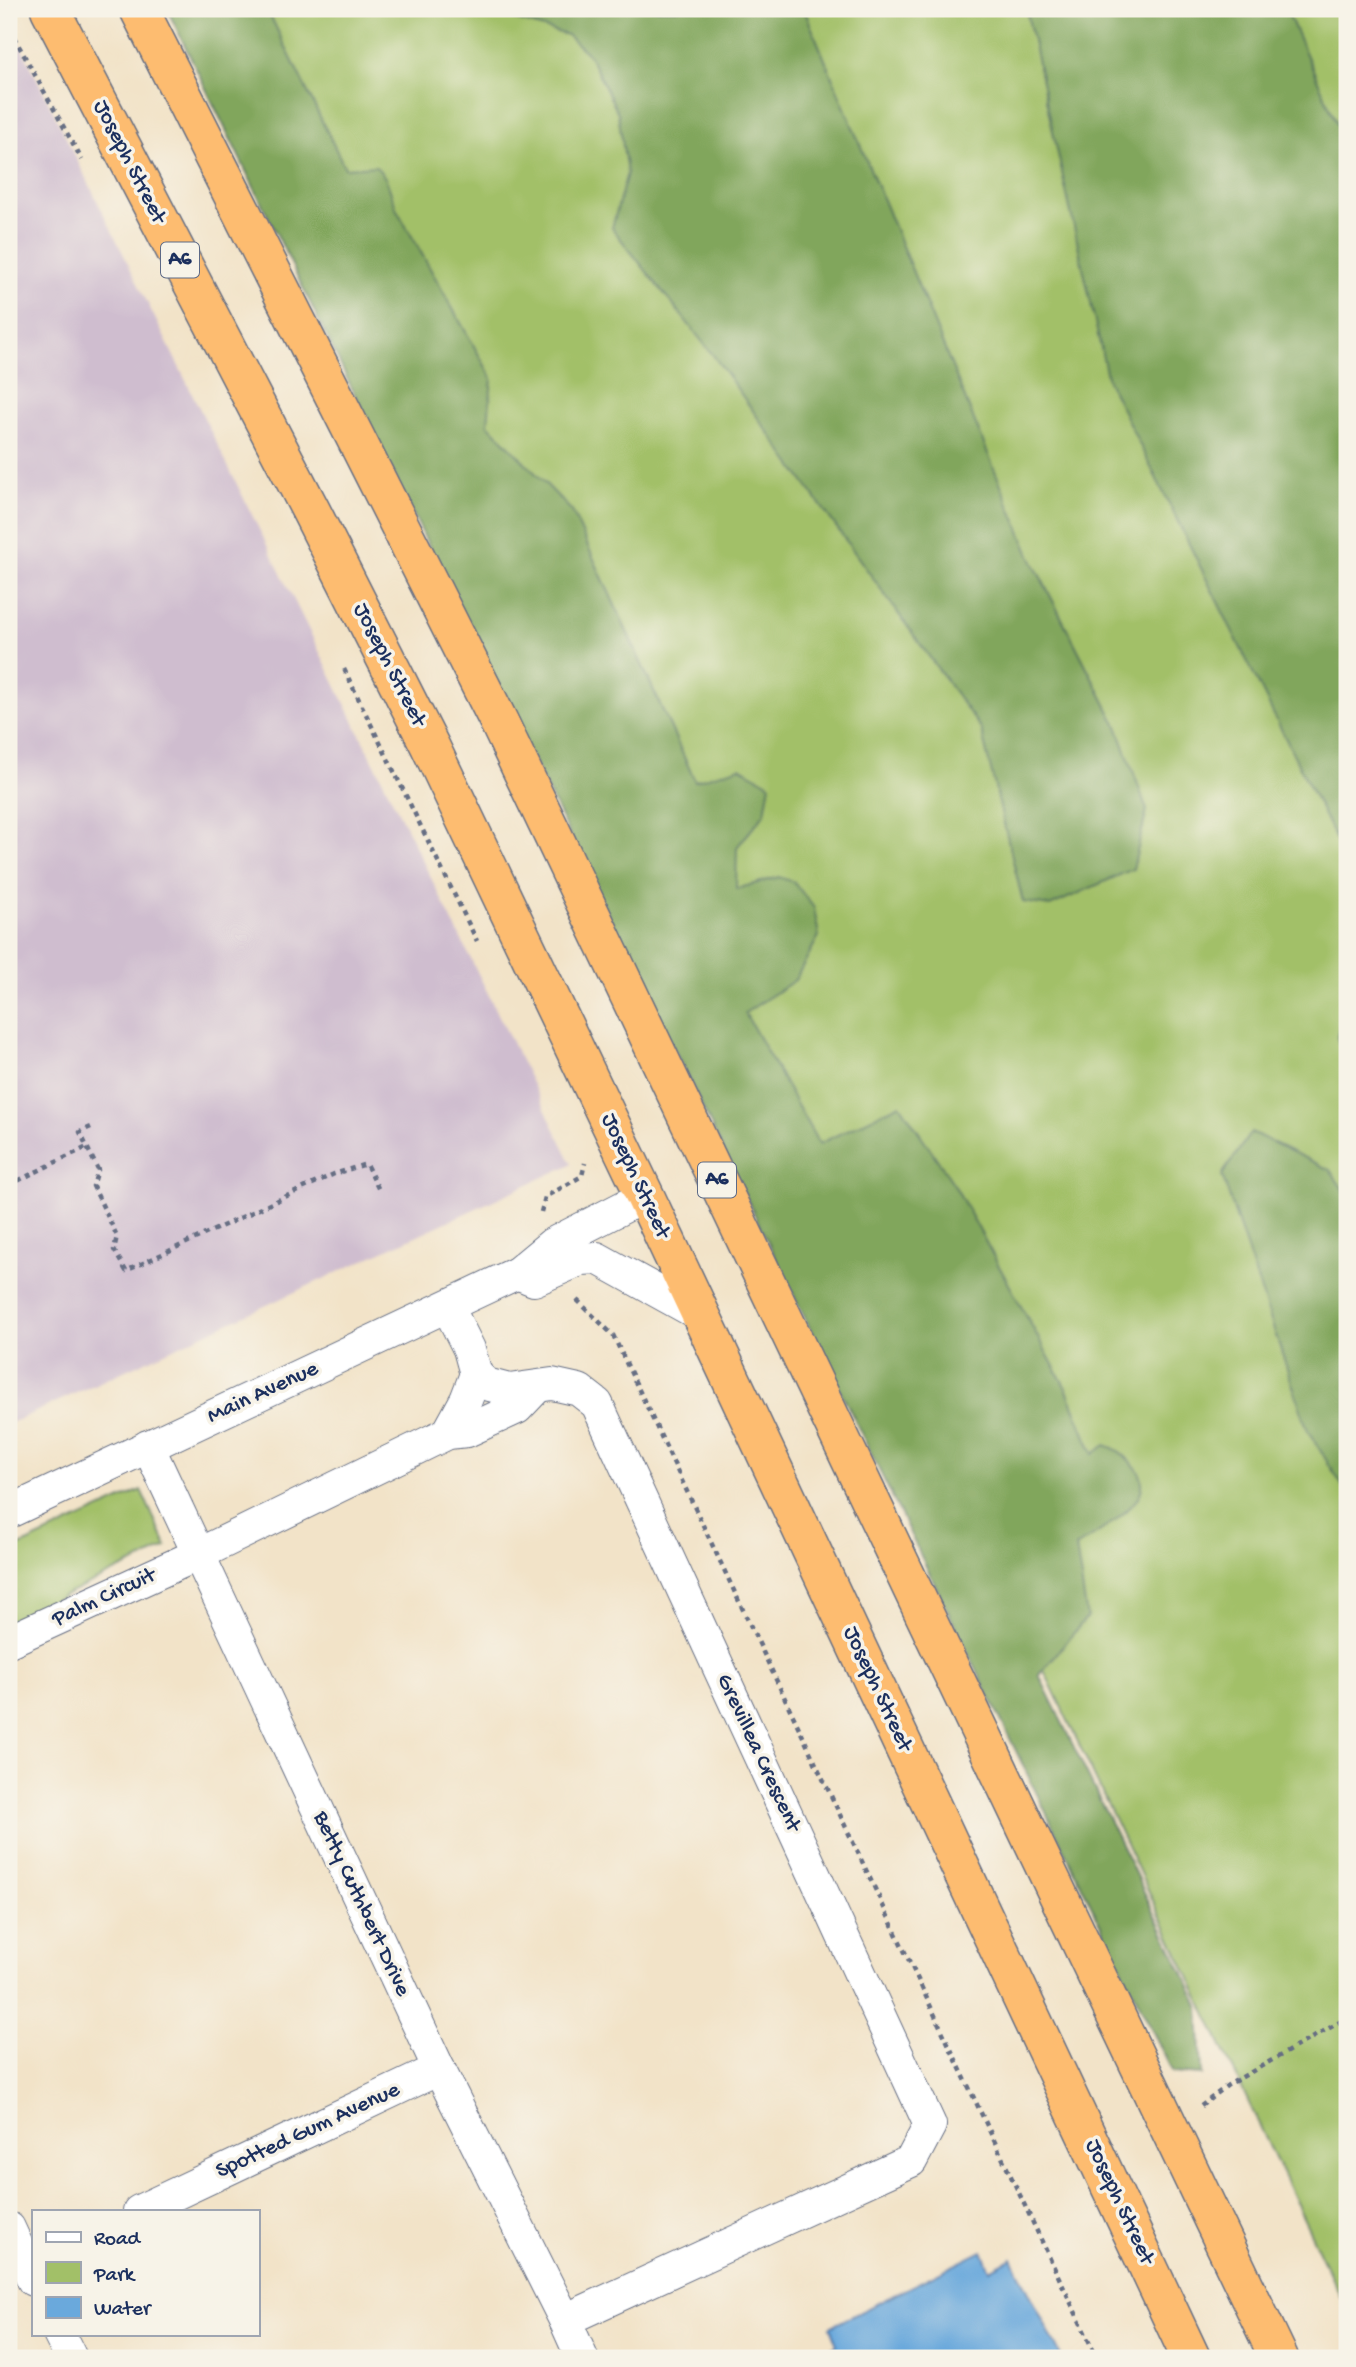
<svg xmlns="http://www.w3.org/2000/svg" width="1356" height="2367" font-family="'Gochi Hand',sans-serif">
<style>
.industrial{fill:#cfbdcf}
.green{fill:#a2c068;stroke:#5e7863;stroke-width:2}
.forest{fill:#81a65c;stroke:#4e6a5d;stroke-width:2}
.water{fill:#6aa9dc;stroke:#426c9d;stroke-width:2}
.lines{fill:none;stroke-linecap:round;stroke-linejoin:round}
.street-casing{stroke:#666e83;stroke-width:34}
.highway-casing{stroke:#666e83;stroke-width:41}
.path{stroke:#666e83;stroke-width:4.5;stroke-dasharray:5 5;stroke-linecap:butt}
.street{stroke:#fff;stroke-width:32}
.highway{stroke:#fdbc70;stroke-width:38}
.labels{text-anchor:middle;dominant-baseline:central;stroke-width:7;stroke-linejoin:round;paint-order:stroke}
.shield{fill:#f7f3e8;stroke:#5d6a87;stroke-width:2}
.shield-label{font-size:21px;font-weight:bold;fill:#1b2f5e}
.street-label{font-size:23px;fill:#1b2f5e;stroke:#f7f3e8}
</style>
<rect width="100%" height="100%" fill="#f7f3e8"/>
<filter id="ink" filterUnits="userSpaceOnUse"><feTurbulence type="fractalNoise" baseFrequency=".0143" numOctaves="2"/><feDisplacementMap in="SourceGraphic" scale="14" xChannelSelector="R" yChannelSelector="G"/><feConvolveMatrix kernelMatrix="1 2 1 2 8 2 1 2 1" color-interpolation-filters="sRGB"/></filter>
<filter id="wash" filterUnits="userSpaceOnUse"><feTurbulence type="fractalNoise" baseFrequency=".00686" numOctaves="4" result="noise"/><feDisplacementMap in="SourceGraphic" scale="28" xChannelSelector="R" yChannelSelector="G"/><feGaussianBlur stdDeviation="1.57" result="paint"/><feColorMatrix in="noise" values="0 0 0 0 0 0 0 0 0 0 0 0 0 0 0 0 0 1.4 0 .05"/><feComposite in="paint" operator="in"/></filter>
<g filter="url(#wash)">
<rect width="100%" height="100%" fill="#f2e3c8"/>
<polygon class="industrial" points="9,22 572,1164 9,1424"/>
<g class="green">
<polygon points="257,9 1347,9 1347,2310"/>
<polygon points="141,1490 167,1547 9,1622 9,1551"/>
</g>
<g class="forest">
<path d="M167,9H267L345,168L376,166L386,179L397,210L492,378L488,424L572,511L695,781L740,767L770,784L765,813L737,847L736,889L779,877L794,882L814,908L819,936L795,980L745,1013L819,1144L900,1104L955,1186L1067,1390L1093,1454L1105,1445C1118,1449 1123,1454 1132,1463C1137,1469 1142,1474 1142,1483C1145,1506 1094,1535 1076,1547L1087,1617L1039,1675L1199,2005L1202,2075L1173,2073Z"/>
<polygon points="480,9 804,9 1032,560 1117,726 1147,810 1133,869 1050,906 1023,902 981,729 713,355 612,228 627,173 618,113 589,55 567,35"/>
<polygon points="1026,9 1286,9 1347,146 1347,862 1108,381"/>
<polygon points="1347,999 1347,1066 1337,1037"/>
<polygon points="1251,1132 1330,1170 1347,1195 1347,1493 1308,1431 1222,1175"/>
</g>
<polygon class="water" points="982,2251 990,2270 1012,2258 1062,2358 818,2358 837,2345 830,2327"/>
</g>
<g filter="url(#ink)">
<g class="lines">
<g class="street-casing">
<g id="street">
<polyline points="517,1273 534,1280 582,1259 597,1258 700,1315"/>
<polyline points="448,1307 469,1349 476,1374 486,1384 509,1390 552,1384 579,1390 597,1404 930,2125 911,2161 565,2320"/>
<polyline points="448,1433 466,1400 476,1374"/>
<polyline points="148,1446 439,2069 565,2320 582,2358"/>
<polyline points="9,1512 517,1273 552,1244 645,1196"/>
<polyline points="9,1641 199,1554 448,1433 467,1431 517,1408 537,1387"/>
<polyline points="139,2211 439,2069"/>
<polyline points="9,2228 33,2280"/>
<polyline points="59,2334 71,2358"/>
</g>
</g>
<g class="highway-casing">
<g id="highway">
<polyline points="50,9 311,511 430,746 645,1196 1191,2358"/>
<polyline points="139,9 498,720 1279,2358"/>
</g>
</g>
<g class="path">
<polyline points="9,28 82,160"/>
<polyline points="344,669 477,941"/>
<polyline points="91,1127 80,1132 98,1170 93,1186 117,1236 114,1250 126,1271 334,1174 366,1164 380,1192"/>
<polyline points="9,1185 87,1147"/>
<polyline points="541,1212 545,1197 582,1176 585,1163"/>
<polyline points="577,1300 613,1335 1097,2358"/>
<polyline points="9,1346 11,1345"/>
<polyline points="1201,2106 1228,2085 1347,2018"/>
</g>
<use href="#street" class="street"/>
<use href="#highway" class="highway"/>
</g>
</g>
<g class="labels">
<g class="shield">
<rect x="161" y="242.5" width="38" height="35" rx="5"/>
<rect x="698" y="1162.5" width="38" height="35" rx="5"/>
</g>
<g class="shield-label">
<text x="180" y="260">A6</text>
<text x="717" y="1180">A6</text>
</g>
<g class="street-label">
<text transform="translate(129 162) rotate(63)">Joseph Street</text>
<text transform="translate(389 665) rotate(63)">Joseph Street</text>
<text transform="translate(635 1176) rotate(65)">Joseph Street</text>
<text transform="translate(263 1393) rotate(-25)">Main Avenue</text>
<text transform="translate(104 1598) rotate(-25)">Palm Circuit</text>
<text transform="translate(877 1689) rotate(65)">Joseph Street</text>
<text transform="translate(758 1753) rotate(65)">Grevillea Crescent</text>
<text transform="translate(361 1904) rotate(65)">Betty Cuthbert Drive</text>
<text transform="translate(308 2131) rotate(-25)">Spotted Gum Avenue</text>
<text transform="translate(1119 2202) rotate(65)">Joseph Street</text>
</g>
</g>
<rect width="1356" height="2367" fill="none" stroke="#f7f3e8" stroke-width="35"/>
<rect x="32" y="2210" width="228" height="126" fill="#f7f3e8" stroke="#9fa5b1" stroke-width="2"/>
<rect x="46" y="2232" width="35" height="10" fill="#ffffff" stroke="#9fa5b1" stroke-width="2"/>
<text x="94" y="2244" font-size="21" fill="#1b2f5e">Road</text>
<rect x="46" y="2262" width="35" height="21" fill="#a2c068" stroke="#9fa5b1" stroke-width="2"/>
<text x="94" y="2280" font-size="21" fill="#1b2f5e">Park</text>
<rect x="46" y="2297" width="35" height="21" fill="#6aa9dc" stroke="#9fa5b1" stroke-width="2"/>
<text x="94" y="2314" font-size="21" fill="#1b2f5e">Water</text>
</svg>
